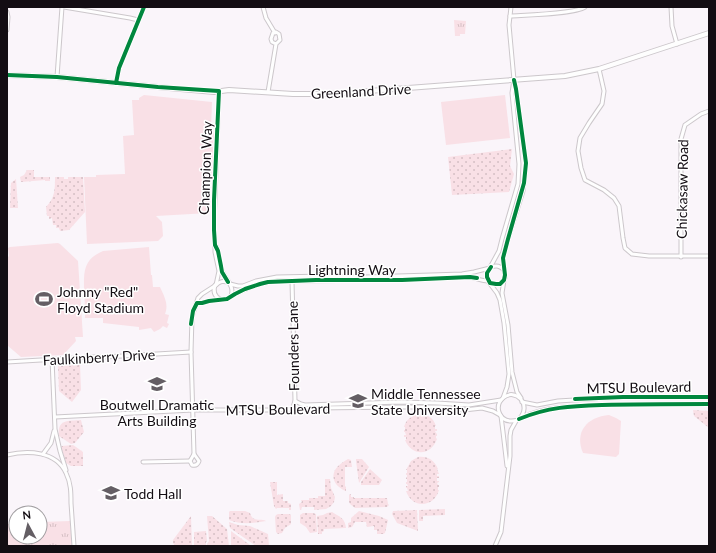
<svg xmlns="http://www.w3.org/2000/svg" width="716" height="553" font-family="Lato,sans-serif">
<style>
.grass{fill:url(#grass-dots)}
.park{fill:url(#park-tufts)}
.garden{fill:#f9e0e6}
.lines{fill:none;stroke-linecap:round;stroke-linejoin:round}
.minor-casing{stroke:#ccc7cb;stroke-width:5}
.tertiary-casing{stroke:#ccc7cb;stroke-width:6}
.minor{stroke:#fefefe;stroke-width:3}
.tertiary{stroke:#fefefe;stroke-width:4}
.cycleway-casing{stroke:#fff;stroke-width:6}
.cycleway{stroke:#00873e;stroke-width:4}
.labels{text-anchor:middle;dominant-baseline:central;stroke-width:3;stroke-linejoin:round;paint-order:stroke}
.street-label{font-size:14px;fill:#130d13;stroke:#fff}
.poi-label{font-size:14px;fill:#130d13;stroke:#fff;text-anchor:start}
</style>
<defs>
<pattern id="grass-dots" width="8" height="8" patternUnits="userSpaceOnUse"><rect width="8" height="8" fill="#f9e0e6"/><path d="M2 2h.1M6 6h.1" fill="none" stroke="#d5bfc4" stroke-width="1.8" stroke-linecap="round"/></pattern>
<pattern id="park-tufts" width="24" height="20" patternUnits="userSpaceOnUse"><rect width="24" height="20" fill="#f9e0e6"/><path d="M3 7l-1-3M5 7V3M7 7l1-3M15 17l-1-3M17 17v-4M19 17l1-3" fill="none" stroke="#d5bfc4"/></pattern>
</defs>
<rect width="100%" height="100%" fill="#faf5fa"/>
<g class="grass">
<polygon points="512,149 510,166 514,174 509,192 452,195 448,157"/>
<polygon points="27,170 34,170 34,177 50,177 50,181 45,181 45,180 21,182 20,177 24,175"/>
<path d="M55,177H64V179H68V177H83L85,212L69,230L60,231L59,228H56V225H53L52,218L49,219V216H47L46,207C55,198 55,189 55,177Z"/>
<polygon points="16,179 18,208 10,208 11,183"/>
<polygon points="80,364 81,390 72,402 59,391 58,365"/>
<polygon points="693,410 709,411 709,428 694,416"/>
<path d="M418,414C427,414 433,417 436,426H435V429H437V431H435L436,433L437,434V436H436V438L437,439C431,456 412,457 405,440H406V437H404V435H406L405,432H404V430H405V427H404C406,420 411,416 418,414Z"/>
<path d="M81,420L84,432L75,443L71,444L59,436C57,419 68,421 81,420Z"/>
<polygon points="73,445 76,447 83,452 83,466 71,466 66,463 61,447 62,446"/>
<path d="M418,457C428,456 434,460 438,469H437L439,474H437V476H439V478H437V481H439V482L437,483L438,485H439V487H438V490H439C434,508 412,509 406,491H408L407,488H406V486H408L407,484H406V482H407V479H406V478L407,477V475H406V473H407V470H406L411,461Z"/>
<path d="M348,459L351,460L352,467H345V486L346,487V491C338,488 330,480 335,470C338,465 343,462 348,459Z"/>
<polygon points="356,459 362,459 369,467 359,483 356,461"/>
<polygon points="370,469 382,480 379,485 361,485 361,482"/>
<polygon points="325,479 330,479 331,488 335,497 334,502 331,506 326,509 314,510 314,507 302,507 301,510 300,510 299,504 302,502 301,500 309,500 309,498 318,498 318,496 325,496"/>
<polygon points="270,482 277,482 277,495 283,494 283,501 288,501 288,503 291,504 291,510 289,510 289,508 277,508 276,509 274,506"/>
<polygon points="351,494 351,497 354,497 354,498 387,498 388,504 389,505 387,507 355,508 350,504 349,502 349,495"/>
<polygon points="445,509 445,515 423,516 423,521 419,521 419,510"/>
<polygon points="417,510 418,531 397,523 392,514 393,511"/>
<path d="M230,511H245L250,513C253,523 260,518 266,521C253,523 242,525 229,520V512Z"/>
<polygon points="359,511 379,516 388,520 385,533 383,534 377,534 377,530 374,530 374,526 367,527 366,522 355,522 352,527 348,528 348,523 351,522 351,518"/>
<path d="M332,512C340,517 345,518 346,528L324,529V531L322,532V534H318L317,516L323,515L327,513Z"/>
<polygon points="303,513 313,513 316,514 317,532 310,533 306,527 300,523 300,515"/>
<polygon points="278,514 289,514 291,515 291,524 285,528 282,533 278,534 276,532 275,517 276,515"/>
<polygon points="191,516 192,546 175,546 173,543 173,540"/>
<polygon points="207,516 212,516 227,529 229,546 207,546 207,544 209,541"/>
<polygon points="229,522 238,525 250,526 268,534 269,546 256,546 230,528"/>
<polygon points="206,531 207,541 206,542 206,546 194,546 194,532"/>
<polygon points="231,531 250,545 253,546 231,546"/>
</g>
<g class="park">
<polygon points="454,20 466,21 465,34 460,34 460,36 455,36"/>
<polygon points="70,521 72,546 7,546 7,524 16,523 16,537 40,537 40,522"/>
</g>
<g class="garden">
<polygon points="144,95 212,102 211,130 214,133 209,213 156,216 162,222 163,236 158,241 87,244 84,177 96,177 96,175 125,174 123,136 134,135 132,100 139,100 139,98"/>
<polygon points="505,95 510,138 446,145 441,102"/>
<polygon points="58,243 60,244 78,261 83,337 75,337 76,341 63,355 21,357 7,345 7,258 9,256 8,248 10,247"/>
<path d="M149,247L151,275H152L153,287H160C164,296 169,304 165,314L169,315L167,323L169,324L167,328L163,326L160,329L154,332L151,328L139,330V327L103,323V318H85C85,309 85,301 84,292C84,273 82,260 103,251Z"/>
<path d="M609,415L616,418L621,421L619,454L616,457L583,453C574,432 587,417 609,415Z"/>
</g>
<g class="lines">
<g class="minor-casing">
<g id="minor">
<polyline points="64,7 130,18 138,20"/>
<polyline points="263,7 266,18 275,33"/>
<polyline points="671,7 672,26 677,44"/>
<polyline points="7,12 8,17 7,30"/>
<path d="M510,16C524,15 576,14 585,7"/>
<polyline points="599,69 604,91 602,104 589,123 580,138 578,151 581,168 585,180 604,190 614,198 619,206 623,238 625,248 632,254 649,256 709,256"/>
<polyline points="57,77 62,7"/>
<polyline points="116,83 119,68 144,7"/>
<polyline points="268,92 276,44 280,40 279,34 276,32 273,33 271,39 272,42 276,44"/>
<path d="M216,246C219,254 219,262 222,270C225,280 235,285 231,296"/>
<polyline points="681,257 681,139 685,125 701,114 709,111"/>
<path d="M491,267C497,265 500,266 504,270"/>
<polyline points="504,280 502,293 508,325 512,372 517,392 521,398"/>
<path d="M490,283C496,285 502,285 505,278L503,258L508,239L523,191L525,174L526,163L524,150L516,89L514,80L509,25L511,7"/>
<polyline points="230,284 238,286 243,286 256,281 277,277 325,276 364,277 431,275 462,274 474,272 490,268"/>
<path d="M215,285C213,291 214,296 220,299"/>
<path d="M216,285C220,281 223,281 228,282"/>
<path d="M197,303H202L209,301L227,299L235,294L251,287L260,284L275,281L402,280L470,277C476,278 482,281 488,281"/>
<polyline points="52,359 55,429 60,451 66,470"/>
<polyline points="7,362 92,357 105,357 191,352"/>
<polyline points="503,398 507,387 509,374 504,323 500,300 497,293 488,281 487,273 499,251 502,239 518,184 519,164 512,93 514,80"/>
<polyline points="295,401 301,404 305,405 401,402 437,403 469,405 501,400"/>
<polyline points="522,402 537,405 558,401 623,397 709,397"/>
<polyline points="291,410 293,407 295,401 292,281"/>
<polyline points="501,416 503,432 507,466"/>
<polyline points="55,417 193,410 286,410 316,408 401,407 441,407 464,410 482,408 493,411 500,415"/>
<path d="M519,419C533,405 515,387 503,398C494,406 499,420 510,421C517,422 524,417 530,414C538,411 548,409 556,408C570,406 585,406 599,405C636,404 672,404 709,404"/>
<polyline points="43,454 51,443 54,431"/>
<polyline points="194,454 191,352 192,317 198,298 202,294 216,285 219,271 215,252 215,245 214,224 219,91"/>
<path d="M194,454L199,461C198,464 196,466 192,465L190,461Z"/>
<path d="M7,455C28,450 56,451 66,473C71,483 71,493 71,503C72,517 73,532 74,546"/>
<polyline points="143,462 190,461"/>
<polyline points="495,546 501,532 510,456 510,436 511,430 516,421"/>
</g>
</g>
<g class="tertiary-casing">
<polyline id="tertiary" points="7,75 57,77 158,87 214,92 229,90 293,94 329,94 565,76 599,69 709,33"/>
</g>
<use href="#minor" class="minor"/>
<use href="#tertiary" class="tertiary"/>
<g class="cycleway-casing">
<g id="cycleway">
<polyline points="7,75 57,77 158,87 219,91 214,200 214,230 215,245 218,251 221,266 222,272 228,282"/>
<polyline points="116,83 119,68 144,7"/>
<polyline points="491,267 487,273 487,277 490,283 496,284 500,284 504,280 505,275 503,258 508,239 524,183 526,163 516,89 514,80"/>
<polyline points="191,324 193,311 197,303 202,303 209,301 227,299 235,294 245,289 260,284 268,282 316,280 402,280 470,277 477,278"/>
<polyline points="575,399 623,397 709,397"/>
<path d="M519,419C548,407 571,406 602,405C638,404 673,404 709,404"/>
</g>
</g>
<use href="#cycleway" class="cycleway"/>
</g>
<defs>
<g id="stadium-bare" transform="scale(1.38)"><path d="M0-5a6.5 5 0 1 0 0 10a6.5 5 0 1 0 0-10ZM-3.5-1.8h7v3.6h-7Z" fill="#645e64" stroke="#fff" stroke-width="2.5" paint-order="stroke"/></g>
<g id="university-bare" transform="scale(1.38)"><path d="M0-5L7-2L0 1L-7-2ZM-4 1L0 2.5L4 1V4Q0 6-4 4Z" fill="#645e64" stroke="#fff" stroke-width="2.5" paint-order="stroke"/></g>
</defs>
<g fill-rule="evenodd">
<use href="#stadium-bare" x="44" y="299"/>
<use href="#university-bare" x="157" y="384"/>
<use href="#university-bare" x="358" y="401"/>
<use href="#university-bare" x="111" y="493"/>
</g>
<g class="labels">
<g class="street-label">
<text transform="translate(361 91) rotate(-3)">Greenland Drive</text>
<text transform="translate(205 168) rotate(-88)">Champion Way</text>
<text transform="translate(682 189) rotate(-89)">Chickasaw Road</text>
<text x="352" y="269">Lightning Way</text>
<text transform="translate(293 346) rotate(-91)">Founders Lane</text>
<text transform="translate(99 357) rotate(-3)">Faulkinberry Drive</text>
<text transform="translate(639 387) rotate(-1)">MTSU Boulevard</text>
<text transform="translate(278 409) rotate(-1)">MTSU Boulevard</text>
</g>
<g class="poi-label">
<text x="57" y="291">Johnny "Red"<tspan x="57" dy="16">Floyd Stadium</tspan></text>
<text x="371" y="393">Middle Tennessee<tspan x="371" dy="16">State University</tspan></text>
<text x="157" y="404" text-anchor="middle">Boutwell Dramatic<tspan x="157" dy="16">Arts Building</tspan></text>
<text x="124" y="493">Todd Hall</text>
</g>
</g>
<rect width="716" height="553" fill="none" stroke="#130d13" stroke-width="16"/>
<g transform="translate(28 525) rotate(353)"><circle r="19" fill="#ffffff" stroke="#a19ea1"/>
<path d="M0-3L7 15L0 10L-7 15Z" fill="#645e64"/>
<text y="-6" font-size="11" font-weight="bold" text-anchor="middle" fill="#130d13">N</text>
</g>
</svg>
